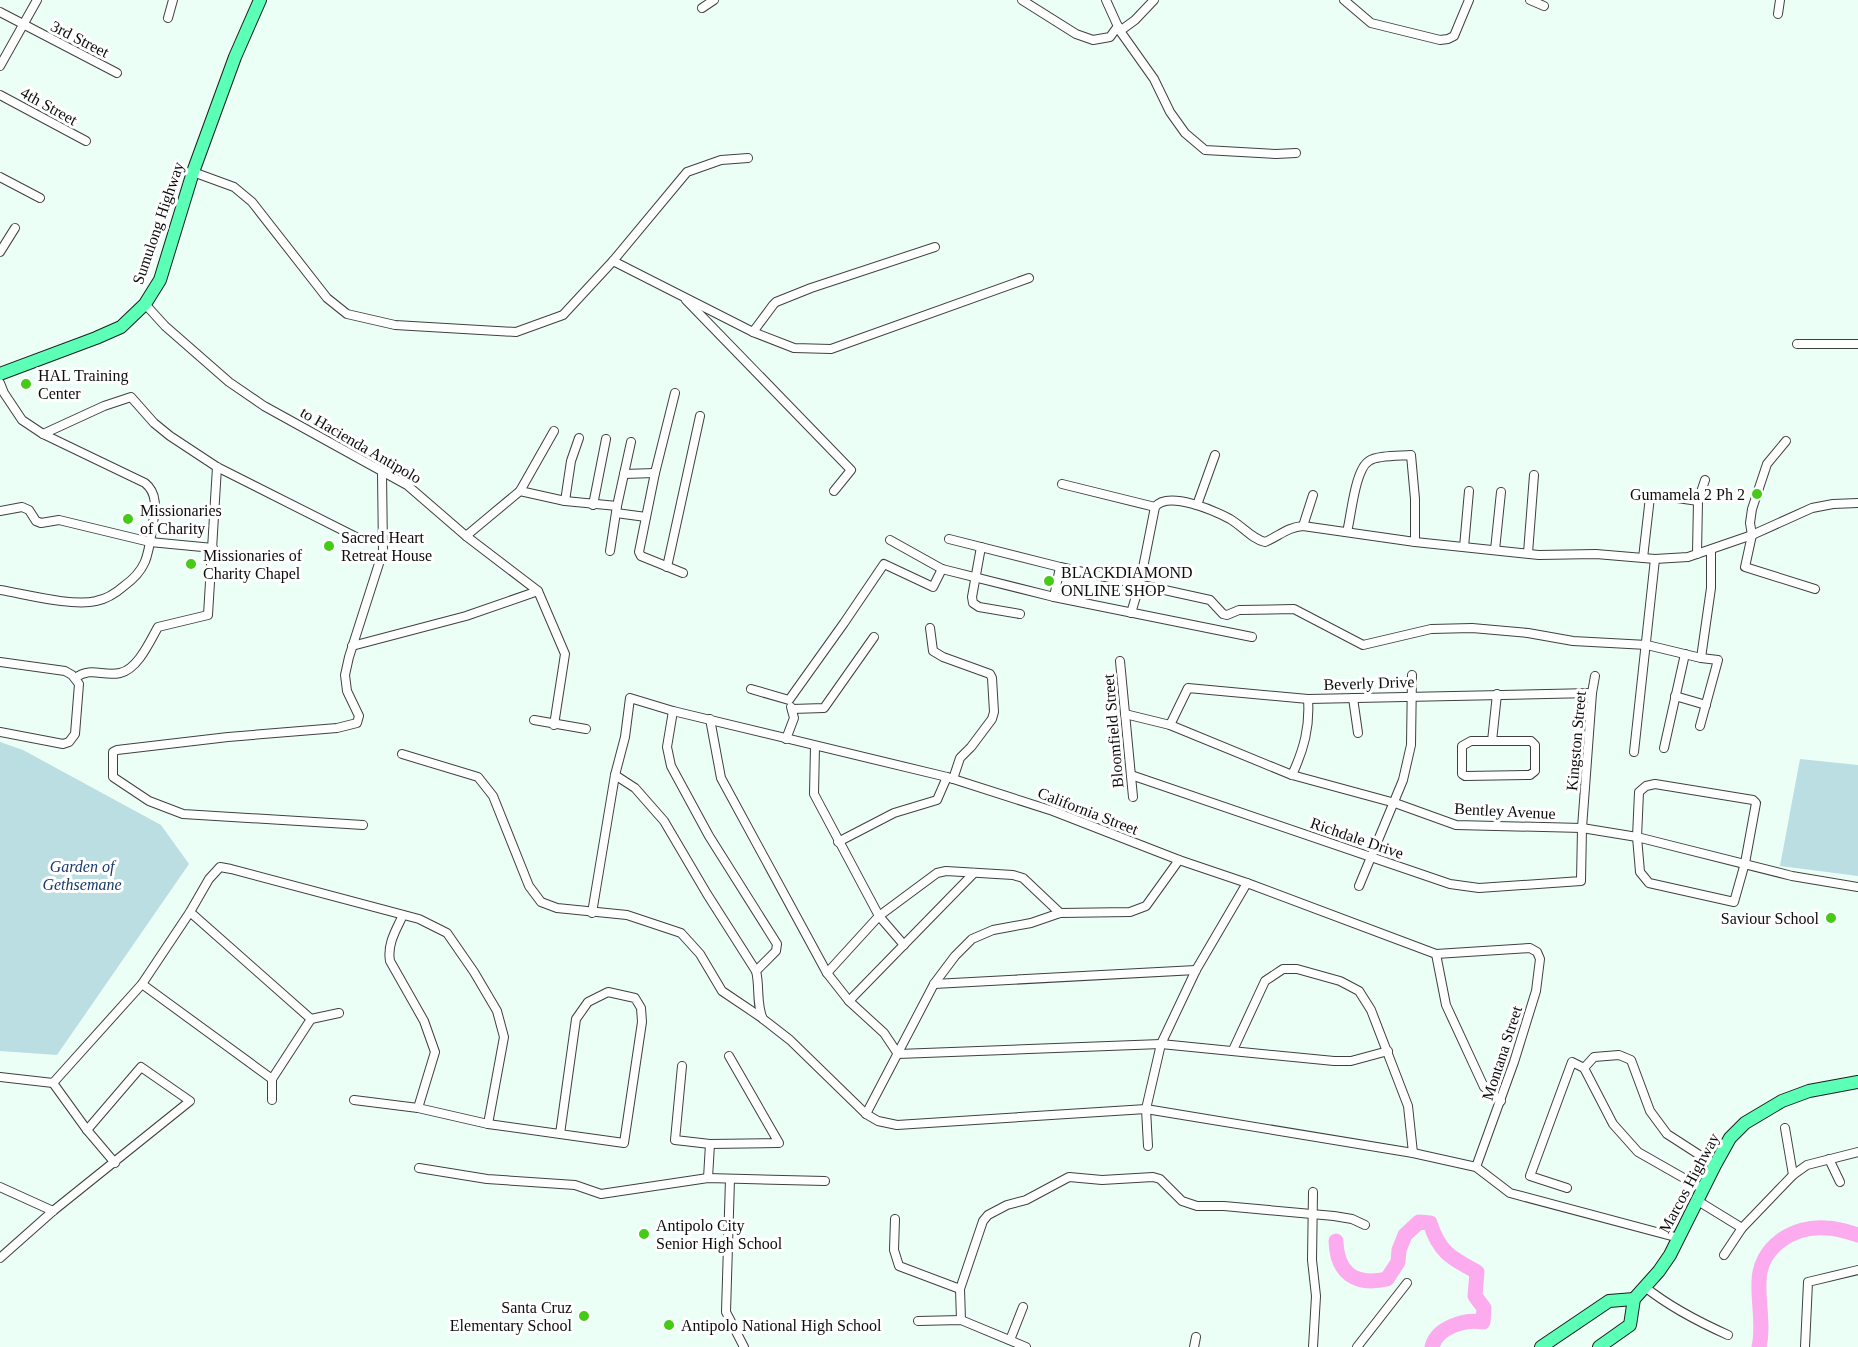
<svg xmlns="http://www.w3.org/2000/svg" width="1858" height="1347" font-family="Georgia,serif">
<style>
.cemetery{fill:#bbdee3}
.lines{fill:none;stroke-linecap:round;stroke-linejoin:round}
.river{stroke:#fcabee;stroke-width:15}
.street-casing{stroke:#404040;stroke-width:10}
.primary-casing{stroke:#1e1e1e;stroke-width:14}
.street{stroke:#fff;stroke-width:8}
.primary{stroke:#5cffb6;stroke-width:12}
.poi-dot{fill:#45ca18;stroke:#fff;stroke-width:2}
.labels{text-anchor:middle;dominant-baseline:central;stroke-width:6;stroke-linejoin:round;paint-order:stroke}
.street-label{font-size:16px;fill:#0d0d0d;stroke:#fff}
.poi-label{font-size:16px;fill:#0d0d0d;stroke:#fff;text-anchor:start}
.park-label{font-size:16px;font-style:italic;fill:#17396a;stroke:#fff}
</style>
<rect width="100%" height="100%" fill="#ecfff7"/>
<g class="cemetery">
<polygon points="0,742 23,750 161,825 189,864 57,1055 0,1051"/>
<polygon points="1800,759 1858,765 1858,876 1780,866"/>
</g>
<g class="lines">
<g class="river">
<path d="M1336,1241C1337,1274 1356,1286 1387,1279L1398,1262L1399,1250L1405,1235L1419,1222L1430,1223C1439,1252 1451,1258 1477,1272L1475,1296L1484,1308L1483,1322C1465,1319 1437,1327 1432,1347"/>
<path d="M1759,1347C1764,1327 1758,1303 1759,1282C1759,1247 1794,1225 1826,1228C1837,1228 1848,1232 1858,1235"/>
</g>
<g class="street-casing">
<g id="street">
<polyline points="1022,0 1076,34 1093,40 1110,37 1118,26"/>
<polyline points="1106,0 1120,31 1154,79 1170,112 1185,133 1205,150 1276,154 1296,153"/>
<polyline points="1344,0 1371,23 1440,40 1448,39 1454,36 1469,0"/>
<polyline points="1530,0 1544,6"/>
<polyline points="702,8 714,0"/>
<polyline points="0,12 117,73"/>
<polyline points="1778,14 1780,0"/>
<polyline points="168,18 173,0"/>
<polyline points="1120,31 1135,20 1154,0"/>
<polyline points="0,66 37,0"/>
<polyline points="0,95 86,141"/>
<polyline points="193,172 234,187 252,202 327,298 347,314 395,325 516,332 563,315 613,261 687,172 721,160 748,158"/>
<polyline points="0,177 40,198"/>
<polyline points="0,252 15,228"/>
<polyline points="613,261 753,332 794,348 831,349 1029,278"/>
<polyline points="686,300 851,470 834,491"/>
<polyline points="145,304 165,326 229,382 264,406 407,485 466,536 538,591 565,654 554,725"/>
<polyline points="753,332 773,305 776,302 811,288 935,247"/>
<polyline points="1797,344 1858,344"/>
<path d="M0,383L4,393L22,420L43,434L145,483C160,495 154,514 152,530C148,557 146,570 124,586C116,593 107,599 96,601C73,607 25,594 0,590"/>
<polyline points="675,393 655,473 639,552 641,556 683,573"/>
<polyline points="43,434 104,406 131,397 154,423 170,436 217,467 358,538"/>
<polyline points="1786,441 1767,464 1752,509 1750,523 1752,535 1745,567 1815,589"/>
<polyline points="624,474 655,473"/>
<polyline points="1062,484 1155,507"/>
<polyline points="520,491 565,501 617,506"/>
<polyline points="565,501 571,461 579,438"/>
<polyline points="593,505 606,439"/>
<polyline points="1197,505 1215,455"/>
<polyline points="0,511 22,507 29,510 36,521 41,523 59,520 150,542 213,548"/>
<polyline points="616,513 646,517"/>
<polyline points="1303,526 1313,495"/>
<path d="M1347,532C1351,517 1355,469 1369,461C1377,455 1401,456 1411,455L1415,499V542"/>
<polyline points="466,536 520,491 554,431"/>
<polyline points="949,539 1060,567 1210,600 1223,614 1227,615 1239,610 1294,609 1363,645 1431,629 1472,628 1528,633 1573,641 1647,645 1701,658 1718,660 1700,726"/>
<polyline points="890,540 942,569 1054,597"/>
<polyline points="981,547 972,597 973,603 979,607 1020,614"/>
<polyline points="1464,547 1469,491"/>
<polyline points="1495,550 1501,492"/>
<polyline points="610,551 617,506 631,442"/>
<polyline points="1528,553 1534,475"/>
<polyline points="1697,554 1698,501 1705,480"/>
<polyline points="1643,558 1650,497 1657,495 1698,501"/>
<polyline points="667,567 700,416"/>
<polyline points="1060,567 1054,597 1252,637"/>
<path d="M1131,613L1140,583L1155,507C1168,490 1215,511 1230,519C1242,526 1252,539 1265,542C1279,536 1288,527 1303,526L1415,542L1539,555L1596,554L1655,559L1688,557L1752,535L1812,508L1833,504L1858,503"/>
<polyline points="930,628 933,651 943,657 990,674 992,678 994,712 992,719 971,747 960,758 953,779"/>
<polyline points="352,646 466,616 538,591"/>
<polyline points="1701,658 1711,588 1711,550"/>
<polyline points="1120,661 1133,797"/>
<polyline points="0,662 65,671 72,675 79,684 75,734 69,742 63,744 0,732"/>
<path d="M75,678C92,666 102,677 120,673C138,669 150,641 158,627L208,615L217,467"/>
<polyline points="751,689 789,700 844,623 884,564 933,587 942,569"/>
<polyline points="1675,696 1706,705"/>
<polyline points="1353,698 1358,733"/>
<polyline points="792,709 824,708 874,637"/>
<polyline points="673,711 667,747 671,766 709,836 777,944 776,951 756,971"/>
<polyline points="1125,714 1170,725 1292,775 1395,803 1456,825 1582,828 1637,837 1792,876 1858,887"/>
<polyline points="710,719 721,778 827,973 849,1001 884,1033 898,1054 1161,1044 1334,1061 1351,1061 1388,1051"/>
<polyline points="534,720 586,729"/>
<polyline points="1170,725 1188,688 1308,699 1592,693"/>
<polyline points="786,739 794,718 791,707"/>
<polygon points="1471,741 1531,741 1535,745 1535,771 1530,775 1465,776 1462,774 1462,746"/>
<polyline points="1492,741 1497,694"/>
<polyline points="815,746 814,794 879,916 904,945"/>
<polyline points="1664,748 1685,654"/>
<polyline points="1634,752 1655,559"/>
<polyline points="402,754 478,777 493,796 529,886 541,902 557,908 627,915 681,933 700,954 722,991 762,1018"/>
<path d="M615,775L635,788L664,821L707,894L756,971C760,986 756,1005 763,1019L790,1040L866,1114L878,1121L897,1125L1146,1109L1413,1153L1476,1167L1510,1193L1679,1238"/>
<polyline points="1131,775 1450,884 1479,888 1581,881 1582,828 1592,693 1595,676"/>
<path d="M1292,775C1304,749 1310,727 1308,699"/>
<polygon points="1655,784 1753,800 1756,803 1745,863 1734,902 1649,883 1640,872 1637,837 1639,792 1646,786"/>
<polyline points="363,825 183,814 149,801 113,777 113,752 117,750 228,737 337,728 357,723 359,716 347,691 345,675 349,657 383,551 382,473"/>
<polyline points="838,842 894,813 937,800 947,777"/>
<polyline points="1359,886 1403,780 1411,745 1412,675"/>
<polyline points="190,912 311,1019"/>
<polyline points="592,913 615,775 625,737 630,698 673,711 947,777 1053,811 1179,860 1247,883 1436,954 1530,948 1537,952 1540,959 1536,991 1514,1062 1476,1167"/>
<path d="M403,915C396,930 387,944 390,961L424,1021L435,1052L418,1108"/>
<polyline points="1436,954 1446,1005 1484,1087 1501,1101"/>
<polyline points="827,973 879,916 937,873 946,871 1013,875 1023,878 1060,913"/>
<polyline points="142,984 272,1079"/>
<polyline points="934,984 1196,970"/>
<polyline points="849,1001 974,873"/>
<polyline points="1233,1050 1265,981 1283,969 1297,969 1340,981 1359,991 1371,1010 1408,1106 1413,1153"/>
<polyline points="682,1066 675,1140 710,1144 779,1143 729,1056"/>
<polyline points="1584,1068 1594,1057 1619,1055 1631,1060 1650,1111 1667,1134 1715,1165"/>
<polyline points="0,1077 53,1083 142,984 190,912 209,879 220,867 231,869 419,919 447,933 474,972 497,1011 504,1037 488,1124"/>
<polyline points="53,1083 87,1130 115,1163"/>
<polyline points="272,1100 272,1079 311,1019 339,1013"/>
<polyline points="354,1100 418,1108 488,1124 624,1143 642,1022 641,1008 635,998 608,992 588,1002 576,1019 560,1134"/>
<polyline points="866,1114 934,984 955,956 972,939 993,930 1031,923 1060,913 1130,912 1146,906 1179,860"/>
<polyline points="1785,1128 1793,1175"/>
<polyline points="1148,1146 1146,1109 1161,1044 1196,970 1247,883"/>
<polyline points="1829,1159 1840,1182"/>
<polyline points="419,1168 487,1179 575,1185 601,1194 708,1178 825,1181"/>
<polyline points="708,1178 710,1144"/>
<polyline points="730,1179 726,1312 744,1347"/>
<polyline points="0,1187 53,1211"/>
<polyline points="1567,1188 1530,1176 1572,1062 1584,1068 1613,1124 1638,1152 1703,1189"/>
<polyline points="1698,1201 1742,1228"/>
<polyline points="895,1219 894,1250 899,1266 960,1289"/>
<polyline points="1724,1255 1742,1228 1793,1175 1807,1165 1858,1152"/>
<polyline points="0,1258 53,1211 190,1101 141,1067 87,1130"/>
<path d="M1645,1287C1671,1308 1699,1322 1728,1335"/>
<polyline points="961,1320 960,1289 983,1221 988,1215 1007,1205 1026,1200 1069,1177 1102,1180 1153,1177 1160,1179 1182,1201 1197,1206 1224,1206 1334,1216 1352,1219 1365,1225"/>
<polyline points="918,1321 961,1320 1026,1347"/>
<polyline points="1010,1340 1023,1307"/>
<polyline points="1194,1347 1196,1337"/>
<polyline points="1313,1347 1316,1296 1312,1260 1313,1192"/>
<polyline points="1357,1347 1407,1283"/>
<polyline points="1805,1347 1808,1282 1858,1270"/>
</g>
</g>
<g class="primary-casing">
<g id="primary">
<polyline points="0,374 96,338 121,327 145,304 160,280 193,172 235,57 260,0"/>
<polyline points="1541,1347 1609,1301 1634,1299"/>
<polyline points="1599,1347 1630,1325 1634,1299 1659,1271 1670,1255 1715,1165 1730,1138 1745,1123 1782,1101 1809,1091 1858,1082"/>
</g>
</g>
<use href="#street" class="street"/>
<use href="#primary" class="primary"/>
</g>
<g class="poi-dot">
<circle cx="26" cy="384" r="6"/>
<circle cx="1757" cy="494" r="6"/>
<circle cx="128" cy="519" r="6"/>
<circle cx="329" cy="546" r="6"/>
<circle cx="191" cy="564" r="6"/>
<circle cx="1049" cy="581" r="6"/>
<circle cx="1831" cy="918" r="6"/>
<circle cx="644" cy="1234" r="6"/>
<circle cx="584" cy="1316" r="6"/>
<circle cx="669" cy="1325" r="6"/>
</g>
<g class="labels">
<g class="street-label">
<text transform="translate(80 39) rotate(27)">3rd Street</text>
<text transform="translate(49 106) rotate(29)">4th Street</text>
<text transform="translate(158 223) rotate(-71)">Sumulong Highway</text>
<text transform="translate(361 445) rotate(30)">to Hacienda Antipolo</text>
<text transform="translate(1369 683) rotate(-2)">Beverly Drive</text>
<text transform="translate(1113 731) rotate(-95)">Bloomfield Street</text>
<text transform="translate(1576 741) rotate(-85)">Kingston Street</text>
<text transform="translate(1088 811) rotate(21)">California Street</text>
<text transform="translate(1505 811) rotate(3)">Bentley Avenue</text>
<text transform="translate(1357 838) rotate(19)">Richdale Drive</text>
<text transform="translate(1502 1053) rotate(-72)">Montana Street</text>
<text transform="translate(1689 1183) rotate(-62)">Marcos Highway</text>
</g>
<g class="poi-label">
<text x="38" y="375">HAL Training<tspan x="38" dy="18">Center</tspan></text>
<text x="1745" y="494" text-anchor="end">Gumamela 2 Ph 2</text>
<text x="140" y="510">Missionaries<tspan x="140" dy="18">of Charity</tspan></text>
<text x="341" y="537">Sacred Heart<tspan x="341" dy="18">Retreat House</tspan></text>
<text x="203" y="555">Missionaries of<tspan x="203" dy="18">Charity Chapel</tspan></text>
<text x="1061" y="572">BLACKDIAMOND<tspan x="1061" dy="18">ONLINE SHOP</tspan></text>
<text x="1819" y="918" text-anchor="end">Saviour School</text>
<text x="656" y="1225">Antipolo City<tspan x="656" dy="18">Senior High School</tspan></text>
<text x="572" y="1307" text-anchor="end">Santa Cruz<tspan x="572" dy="18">Elementary School</tspan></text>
<text x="681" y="1325">Antipolo National High School</text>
</g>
<g class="park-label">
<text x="82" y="866">Garden of<tspan x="82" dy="18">Gethsemane</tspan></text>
</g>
</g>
</svg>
